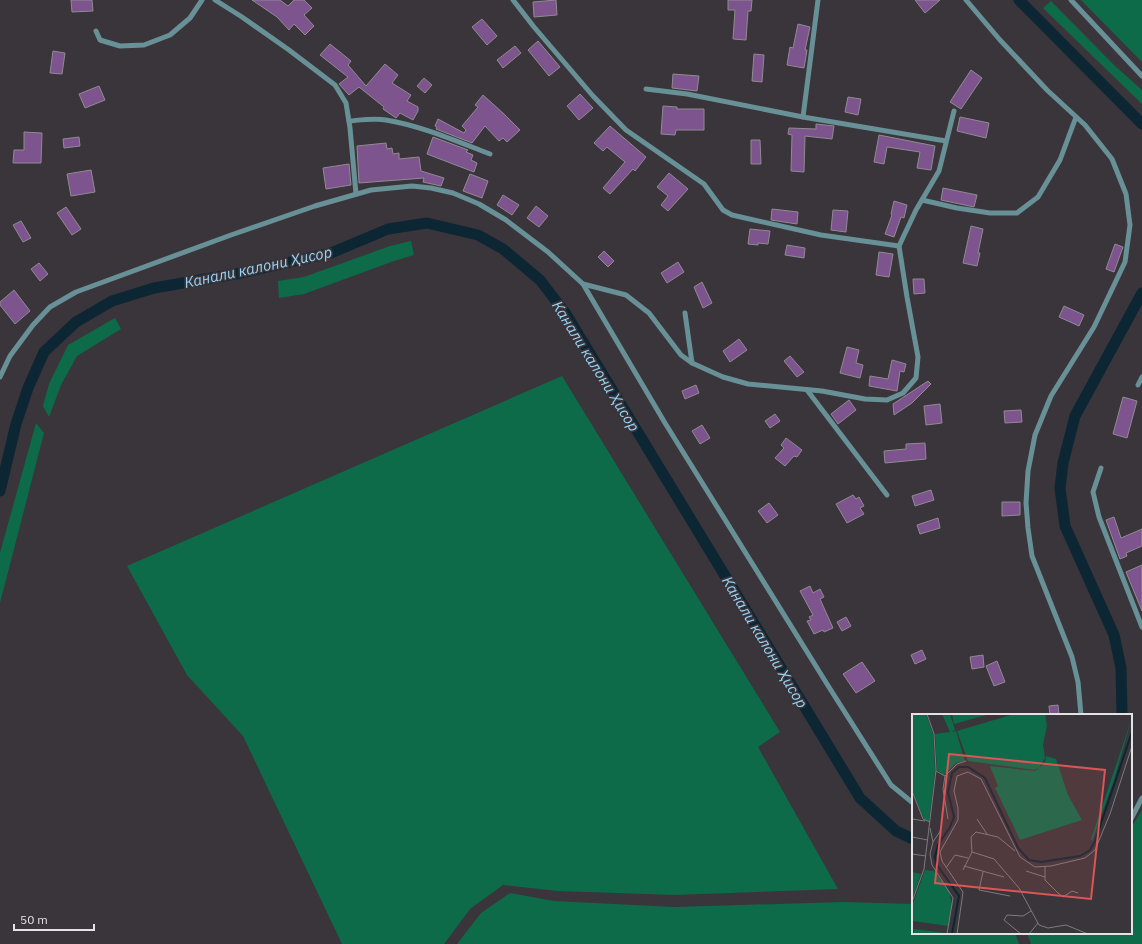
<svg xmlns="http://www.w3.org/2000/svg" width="1142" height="944" font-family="'IBM Plex Sans',sans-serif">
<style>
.green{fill:#0d6b4a}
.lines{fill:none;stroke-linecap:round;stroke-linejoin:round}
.canal{stroke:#0d2634;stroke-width:11}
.building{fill:#7d548e;stroke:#8f8b91}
.lane{stroke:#689097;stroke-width:5}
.labels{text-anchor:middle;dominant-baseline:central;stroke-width:3.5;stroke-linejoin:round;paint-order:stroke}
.water-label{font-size:15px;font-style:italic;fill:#99d5f8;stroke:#39353a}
.inset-river{fill:none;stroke:#0d2634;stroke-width:2}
.inset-road{fill:none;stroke:#7d7a7e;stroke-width:1}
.view{fill:#da5657;fill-opacity:0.15;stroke:#da5657;stroke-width:2}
.inset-edge{fill:none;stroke:#e4e2e5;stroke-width:2}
</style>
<rect width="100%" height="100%" fill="#39353a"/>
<g class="green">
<polygon points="1081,0 1142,0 1142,62"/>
<polygon points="1051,1 1114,65 1142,90 1142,104 1043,8"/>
<polygon points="411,241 414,255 394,261 304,294 279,298 278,281 304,277 390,246"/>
<polygon points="115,318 121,329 77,356 61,385 49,417 43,406 49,384 68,345"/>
<polygon points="562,376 780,732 758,747 838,889 674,895 558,891 503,885 470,909 444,944 342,944 243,736 187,675 127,566"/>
<polygon points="36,423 44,433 0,603 0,553"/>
<polygon points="1142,810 1142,944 1031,944 1027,933 1131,933 1131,828"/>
<polygon points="510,893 554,901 674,907 845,902 913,904 913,933 1015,933 1019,944 457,944 481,913"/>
</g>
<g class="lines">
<g class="canal">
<polyline points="1019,0 1142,124"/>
<polyline points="0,491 16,424 28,388 44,352 76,322 112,301 154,288 241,273 331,253 388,229 427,223 478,235 503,249 540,280 566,314 860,798 896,831 913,839"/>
<polyline points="1122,715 1121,668 1114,635 1065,526 1060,488 1063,463 1075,416 1142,293"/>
</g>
</g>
<g class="building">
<polygon points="71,0 92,0 93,11 72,12"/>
<polygon points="252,0 280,0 288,6 294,0 304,0 312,8 304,15 314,26 305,35 294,24 289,30 277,17"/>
<polygon points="556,0 557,15 534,17 533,2"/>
<polygon points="728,0 752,0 751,11 748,11 746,40 733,39 735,10 728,10"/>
<polygon points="915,0 940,0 925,13"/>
<polygon points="482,19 497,36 487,45 472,27"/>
<polygon points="798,24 810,27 805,50 807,50 804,68 787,65 790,47 793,48"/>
<polygon points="538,41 560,67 549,76 528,50"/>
<polygon points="330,44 351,61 348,65 366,86 385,64 398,75 392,83 411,95 407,101 418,107 418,111 413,120 400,113 396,118 383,109 384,107 359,87 349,95 339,84 348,77 320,55"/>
<polygon points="515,46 521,53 503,68 497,60"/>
<polygon points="53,51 65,53 62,74 50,73"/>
<polygon points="754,54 764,55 762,82 752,81"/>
<polygon points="971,70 982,78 961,109 950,102"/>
<polygon points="673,74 699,76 697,91 672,88"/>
<polygon points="424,78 432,85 425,93 417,86"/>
<polygon points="99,86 105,100 85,108 79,94"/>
<polygon points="580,94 593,108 579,120 567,106"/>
<polygon points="483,95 504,114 520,130 507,142 503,138 499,141 485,126 472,143 436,129 437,127 435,126 438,119 464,133 466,130 462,126 478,107 475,105"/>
<polygon points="848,97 861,99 858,115 845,112"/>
<polygon points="663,106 677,107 677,109 704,109 704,130 676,130 675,135 661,134"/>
<polygon points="960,117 989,123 986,138 957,131"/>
<polygon points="816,124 834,126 832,139 805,136 804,172 791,171 792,135 788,134 789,128 816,129"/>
<polygon points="610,126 646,157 635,171 633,169 610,194 603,188 625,162 607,147 603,151 594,143"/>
<polygon points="24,132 42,133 41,163 13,163 14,150 24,150"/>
<polygon points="879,135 935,146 931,170 917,168 920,152 887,147 884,164 874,162"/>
<polygon points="79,137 80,146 64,148 63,139"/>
<polygon points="433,137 468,150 466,152 473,155 471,160 477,163 474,172 427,154"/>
<polygon points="751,140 760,140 761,164 751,164"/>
<polygon points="386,143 387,149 392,148 393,154 399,153 399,159 419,157 421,171 444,178 441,186 423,182 424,178 359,183 357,146"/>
<polygon points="349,164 351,185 326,189 323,168"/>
<polygon points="91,170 95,192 71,196 67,174"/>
<polygon points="669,173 688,189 668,211 661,205 668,196 657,187"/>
<polygon points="470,174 488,181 482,198 463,191"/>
<polygon points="943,188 977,195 974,207 941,200"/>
<polygon points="503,195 519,205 512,215 497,205"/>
<polygon points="894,201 907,205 904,218 901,217 894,237 885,234 892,215 891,214"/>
<polygon points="536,206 548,216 539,227 527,218"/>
<polygon points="66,207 81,229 72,235 57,213"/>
<polygon points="772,209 798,212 797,224 771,220"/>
<polygon points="833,210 848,211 846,232 831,230"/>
<polygon points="21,221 31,238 23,242 13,225"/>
<polygon points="971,226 983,229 978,253 980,253 977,266 963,263"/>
<polygon points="750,229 770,231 768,244 758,243 758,245 748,244"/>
<polygon points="1115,244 1123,247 1114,272 1106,269"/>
<polygon points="787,245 805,248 804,258 785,255"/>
<polygon points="604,251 614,261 608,267 598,257"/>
<polygon points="879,252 893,254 889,277 876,275"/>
<polygon points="678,262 684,272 667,283 661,273"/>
<polygon points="39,263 48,274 40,281 31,269"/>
<polygon points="913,279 924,279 925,293 914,294"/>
<polygon points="702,282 712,303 703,308 694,287"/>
<polygon points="14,290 30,311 15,324 0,305 0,302"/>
<polygon points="1064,306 1084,315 1079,326 1059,317"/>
<polygon points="739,339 747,350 730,362 723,351"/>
<polygon points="847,347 859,350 856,363 863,365 860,378 840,373"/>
<polygon points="790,356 804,372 797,377 784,361"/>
<polygon points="892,360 906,364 904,372 900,371 897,391 869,386 870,376 888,379"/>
<polygon points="928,381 931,384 912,403 894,415 893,404"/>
<polygon points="696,385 699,393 685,399 682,391"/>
<polygon points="1123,397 1137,401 1127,438 1113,434"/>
<polygon points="849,400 856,410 838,424 831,414"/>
<polygon points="940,404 942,423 926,425 924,406"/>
<polygon points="1021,410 1022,422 1005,423 1004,411"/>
<polygon points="775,414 780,421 770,428 765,421"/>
<polygon points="702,425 710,438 700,444 692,431"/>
<polygon points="786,438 802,450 797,457 794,456 785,466 775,458 784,448 781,445"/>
<polygon points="925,443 926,459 885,463 884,451 906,449 906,444"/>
<polygon points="931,490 934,500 915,506 912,496"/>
<polygon points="853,495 856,499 859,497 864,506 860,508 864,514 847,523 836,504"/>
<polygon points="1002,502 1020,502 1020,515 1002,516"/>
<polygon points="769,503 778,515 767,523 758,511"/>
<polygon points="1114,517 1121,538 1142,529 1142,546 1126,553 1127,556 1120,559 1106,520"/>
<polygon points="938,518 940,528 920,534 917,525"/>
<polygon points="1142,565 1142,611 1126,572"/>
<polygon points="810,586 813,593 820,589 824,597 820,599 833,628 824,632 823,630 814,634 807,621 811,620 809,617 813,615 800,591"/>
<polygon points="846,617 851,626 842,631 837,622"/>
<polygon points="922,650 926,659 915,664 911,655"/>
<polygon points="983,655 984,667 972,669 970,657"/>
<polygon points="997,661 1005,682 994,686 986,666"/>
<polygon points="862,662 875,681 856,693 843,674"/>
<polygon points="1058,705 1059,715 1050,715 1049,706"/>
</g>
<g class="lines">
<g class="lane">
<polyline points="215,0 242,17 289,50 335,85 346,103 350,128 356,194"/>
<polyline points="513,0 534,27 593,96 626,130 704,184 723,210 732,215 821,235 899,246 916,210 939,171 954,111"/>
<polyline points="966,0 1000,40 1047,90 1085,125 1112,159 1126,194 1130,225 1125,262 1094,327 1051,396 1035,435 1028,471 1026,503 1028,528 1032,556 1072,657 1078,682 1081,715"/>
<polyline points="1071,0 1142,76"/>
<polyline points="96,31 100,40 120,46 144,45 170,35 190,18 202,0"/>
<polyline points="646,89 687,94 803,117 946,141"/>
<polyline points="803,117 818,0"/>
<path d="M349,121C361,120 374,118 386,120C422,126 456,141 490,154"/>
<polyline points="922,200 957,208 990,213 1017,213 1038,197 1060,160 1076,117"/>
<polyline points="583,284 626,295 649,313 681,355 692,363 723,377 748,384 822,391 865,399 887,400 903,393 916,378 918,357 907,297 899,246"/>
<polyline points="685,313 692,363"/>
<polyline points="0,377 10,356 33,325 50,307 76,292 231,235 315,206 371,190 412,186 431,188 453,193 479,204 506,220 548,252 583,284 665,423 827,684 891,785 913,803"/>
<polyline points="1138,385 1142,377"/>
<polyline points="807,390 887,495"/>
<polyline points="1101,468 1093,492 1099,517 1142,627"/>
<polyline points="1131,819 1142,798"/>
</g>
</g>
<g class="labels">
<g class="water-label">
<text transform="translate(258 267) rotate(-12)">Канали калони Ҳисор</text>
<text transform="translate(596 366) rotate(58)">Канали калони Ҳисор</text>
<text transform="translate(765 642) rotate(59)">Канали калони Ҳисор</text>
</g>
</g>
<g transform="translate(912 714)">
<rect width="220" height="220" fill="#39353a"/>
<path d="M0,0H14L21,20L23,56L17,107L13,106L10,101L0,75ZM30,0H38L43,16L39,18L44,17L53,47L44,49L32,61L25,56L23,20L38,18ZM40,0H78L42,10ZM102,0H133L135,12L131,30L133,44L127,54L122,56L56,47L45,17ZM220,4L202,66L180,127L179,125ZM134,42L144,45L156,81L170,106L108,126L83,74L86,72L78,52L123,57L133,49ZM13,156L22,157L37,177L40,190L36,212L1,207L0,220V192ZM0,158L9,160L0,186ZM2,215L34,219L2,220Z" fill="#0d6b4a"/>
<path class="inset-river" d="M40,220L47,182L25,151L23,143L26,131L38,113L42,103L36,78L40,59L47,53H56L73,64L106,134L117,146L129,148L168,142L178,136L183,127L220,18"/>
<path class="inset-road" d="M24,57L33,62L45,50L54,47M33,62L31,75L36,105M0,77L11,105L18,108M0,105L13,107M65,105L75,120M18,114L21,128L18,140L20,151L41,184L35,220M0,123L16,126M21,128L29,116M60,138L59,123L64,118L86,123L103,137M0,140L14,142M52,152L92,163M133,153V166L146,179L151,183L160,177L166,179M34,154L43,141L56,144M51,156L60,138L82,145L107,174L127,211L136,214L154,211L176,220M114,157L133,163M71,158L67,176L98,182M0,188L12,155L24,56L22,20L15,0M45,220L51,178L30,147L28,138L46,106V94L42,77L45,62L56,58L69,65L108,143L123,153L139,152L173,144L183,136L198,100L220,32M109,220L92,206L95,201L111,202L119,197M117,220L126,209"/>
<path class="view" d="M37,40L193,56L179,185L23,169Z"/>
<rect width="220" height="220" class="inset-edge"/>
</g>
<path d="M14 924v6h80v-6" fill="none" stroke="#e4e2e5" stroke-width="2"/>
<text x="20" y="924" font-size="12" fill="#e4e2e5" stroke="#39353a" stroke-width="3" paint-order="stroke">50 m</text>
</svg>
